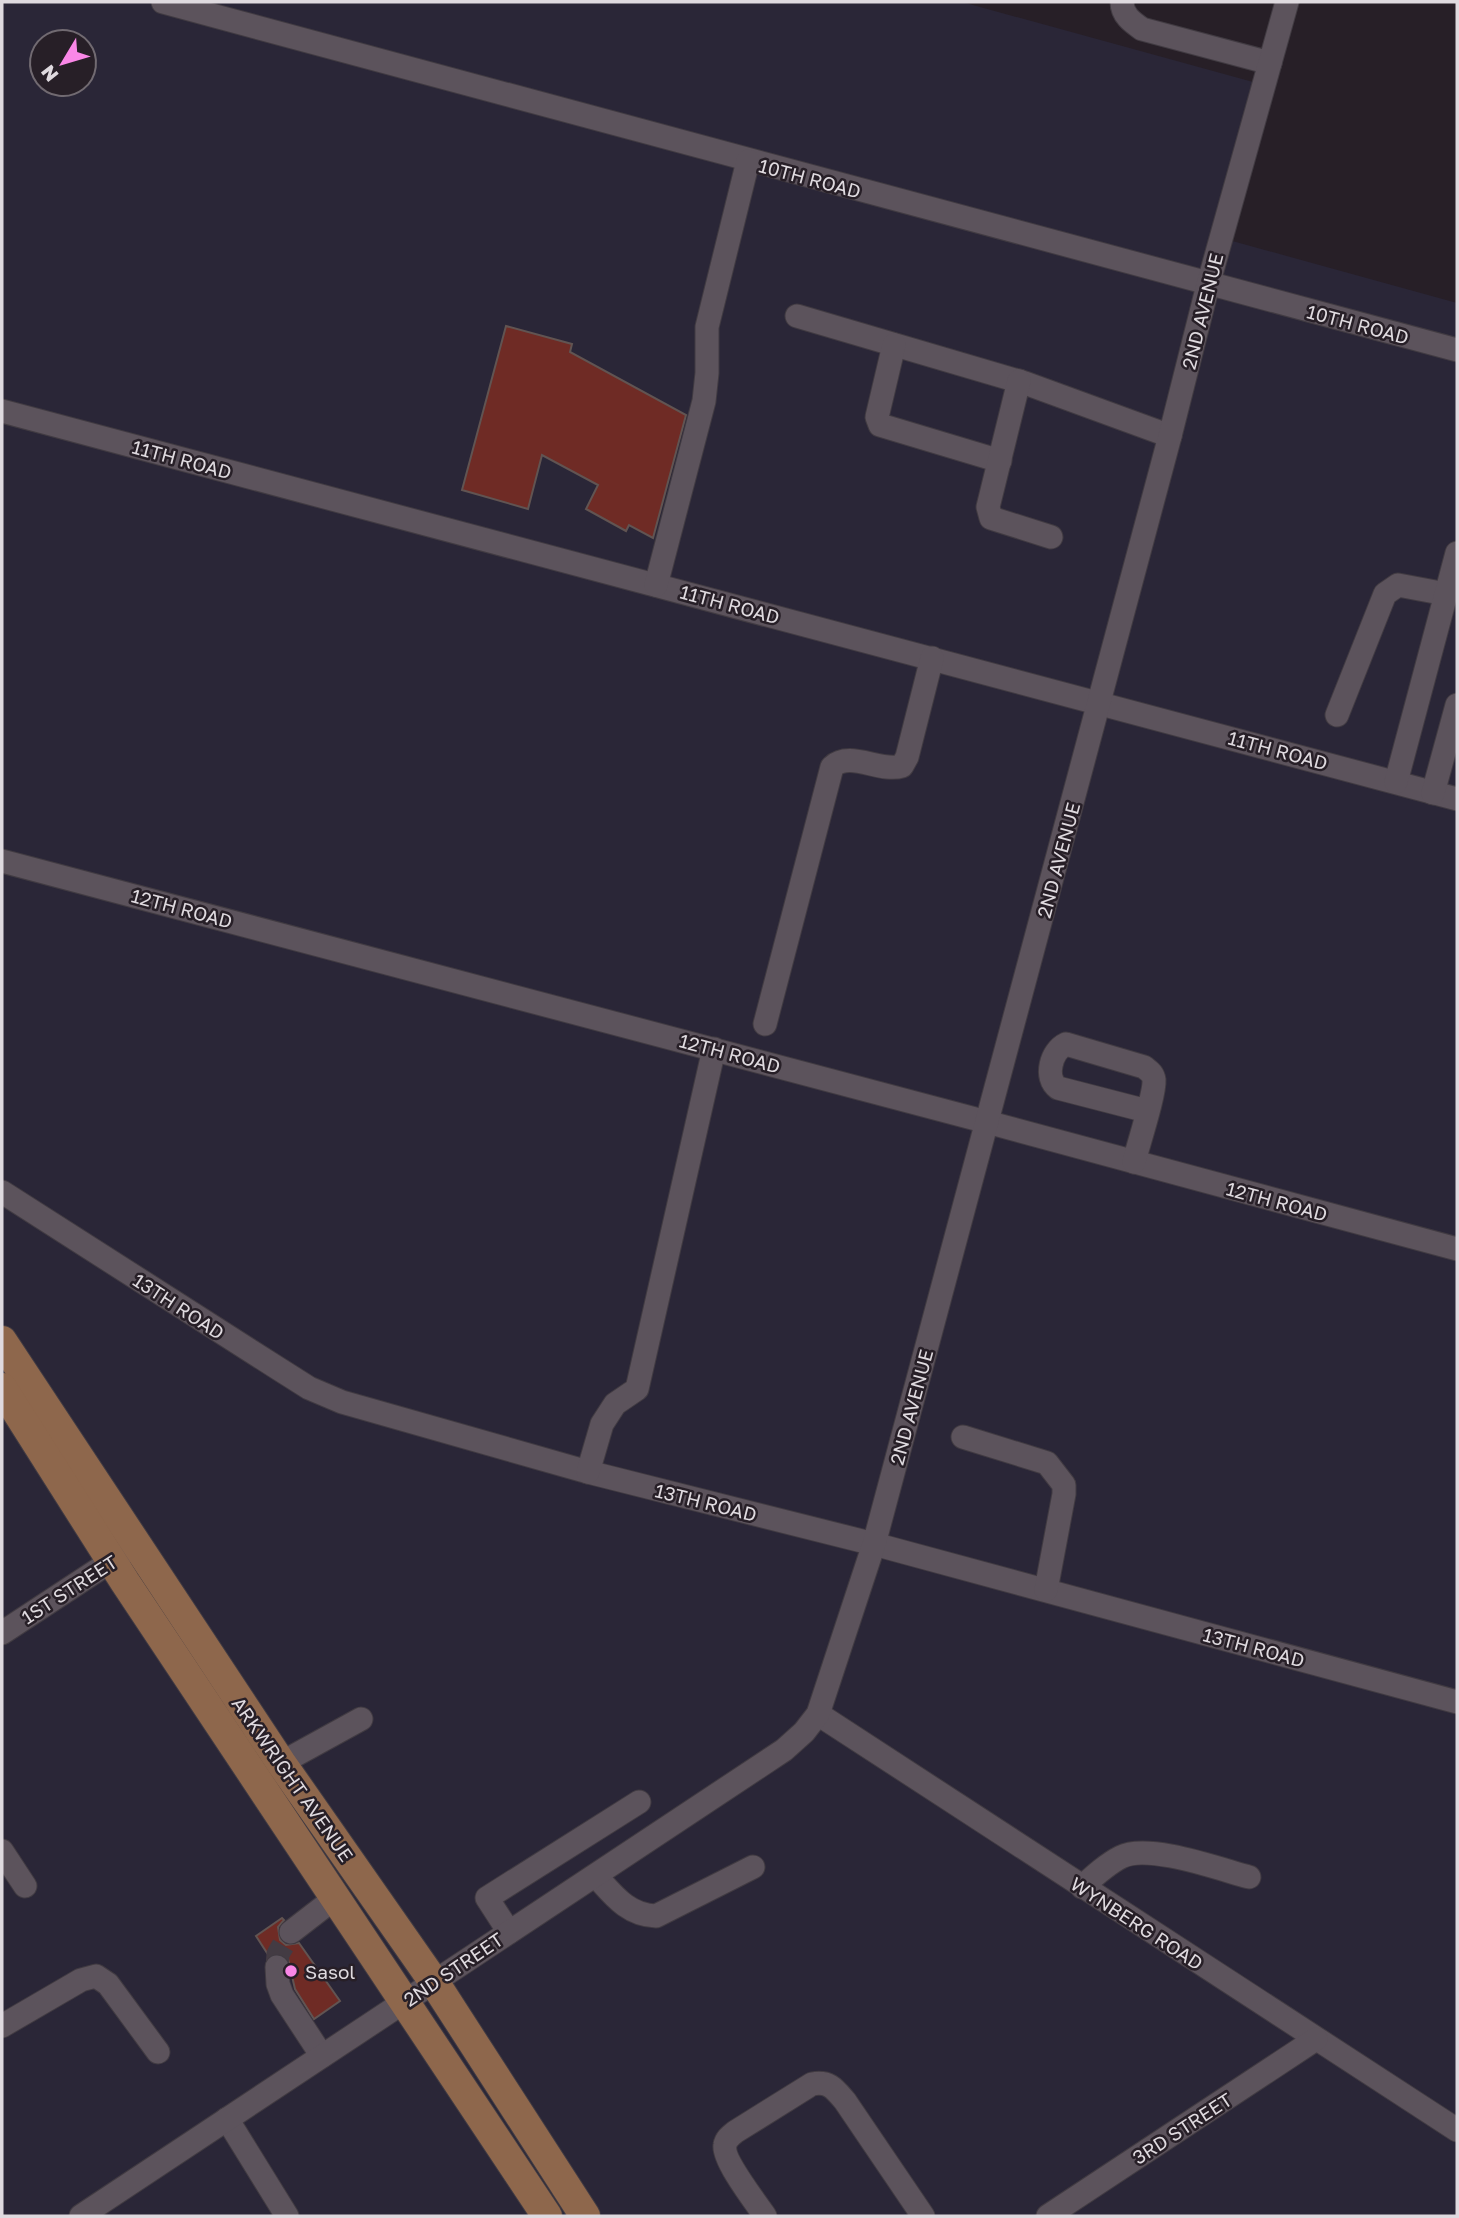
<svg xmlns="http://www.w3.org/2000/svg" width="1459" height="2218" font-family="'Golos Text',sans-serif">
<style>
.industrial{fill:#2a2637;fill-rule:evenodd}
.building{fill:#6f2b25;stroke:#615452;stroke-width:2}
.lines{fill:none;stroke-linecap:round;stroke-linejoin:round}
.minor-tunnel{stroke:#433b43;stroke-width:23;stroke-dasharray:23 11;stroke-linecap:butt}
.minor-casing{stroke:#413b42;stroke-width:25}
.major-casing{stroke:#413b42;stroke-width:32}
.minor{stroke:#5c535c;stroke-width:23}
.major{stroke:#8e674c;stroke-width:30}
.poi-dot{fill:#fa87e7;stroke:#271f27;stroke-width:2.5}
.labels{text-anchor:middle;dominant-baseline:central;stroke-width:5;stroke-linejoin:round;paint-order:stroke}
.street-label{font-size:19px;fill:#dfdadf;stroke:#271f27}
.poi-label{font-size:19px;fill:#dfdadf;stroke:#271f27;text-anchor:start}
</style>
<rect width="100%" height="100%" fill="#271f27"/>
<path class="industrial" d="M2,2H962L1264,85L1218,237L1457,303V2216H2ZM42,42H84V84H42Z"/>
<g class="building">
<polygon points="506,326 572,344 570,352 686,415 653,538 629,525 626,531 586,509 598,485 542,455 528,509 462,490"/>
<polygon points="282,1918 284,1920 278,1927 280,1940 286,1945 299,1943 340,2001 314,2019 295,1989 288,1959 277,1953 269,1956 256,1936"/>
</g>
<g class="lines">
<polyline class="minor-tunnel" points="277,1967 278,1954 291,1932"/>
<g class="minor-casing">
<g id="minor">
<polyline points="163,2 1457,350"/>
<path d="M1122,2C1122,15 1132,22 1142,29L1270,63"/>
<polyline points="797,316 1025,383 1170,436"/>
<polyline points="894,345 877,417 880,425 1000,461"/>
<polyline points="1019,381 988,507 991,518 1051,537"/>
<polyline points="2,411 1457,799"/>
<polyline points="656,585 704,401 707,373 707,327 748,161"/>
<polyline points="1337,715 1385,594 1398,585 1446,594"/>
<polyline points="1396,782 1457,553"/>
<polyline points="1433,793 1457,705"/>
<polyline points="2,861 987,1122 1457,1249"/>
<path d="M765,1024L832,767C850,750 880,773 902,766L907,757L932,658"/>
<path d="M1134,1162C1138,1145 1155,1094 1154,1080C1153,1073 1149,1071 1144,1067L1066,1044C1051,1051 1044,1078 1058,1088L1147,1111"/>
<polyline points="2,1192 279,1369 309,1388 342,1402 588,1472 874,1544 1457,1702"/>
<polyline points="963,1437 1047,1463 1064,1485 1064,1494 1046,1590"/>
<polyline points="588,1472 602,1424 615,1404 637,1389 714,1049"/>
<polyline points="2,1633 125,1552"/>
<polyline points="818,1714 1457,2130"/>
<polyline points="281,1763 361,1719"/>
<polyline points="2,1851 25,1886"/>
<path d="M596,1876C614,1896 628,1915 656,1916L753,1867"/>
<path d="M1082,1887C1094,1876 1107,1864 1121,1857C1148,1843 1219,1869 1249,1877"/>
<polyline points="291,1932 335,1898"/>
<polyline points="509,1932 487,1898 639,1802"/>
<polyline points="277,1967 278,1984 282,1995 322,2056"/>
<polyline points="2,2026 81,1980 96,1976 108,1984 158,2052"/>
<polyline points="227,2119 287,2216"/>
<polyline points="81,2216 784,1750 804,1732 818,1714 874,1544 1170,436 1208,285 1287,2"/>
<path d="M765,2216C756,2203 722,2159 725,2145C726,2139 730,2136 735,2132L812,2084C829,2081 834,2088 845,2101L923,2216"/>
<polyline points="1048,2216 1316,2039"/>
</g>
</g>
<g class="major-casing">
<g id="major">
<polyline points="2,1341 281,1763 434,1982 585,2216"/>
<polyline points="2,1388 125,1582 547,2216"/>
</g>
</g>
<use href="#minor" class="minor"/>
<use href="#major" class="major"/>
</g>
<circle class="poi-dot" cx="291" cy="1971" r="7"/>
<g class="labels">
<g class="street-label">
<text transform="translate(810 178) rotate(15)">10TH ROAD</text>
<text transform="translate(1202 311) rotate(-76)">2ND AVENUE</text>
<text transform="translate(1358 324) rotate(15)">10TH ROAD</text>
<text transform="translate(182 459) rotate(15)">11TH ROAD</text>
<text transform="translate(730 604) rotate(15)">11TH ROAD</text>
<text transform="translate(1278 750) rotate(15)">11TH ROAD</text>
<text transform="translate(1058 860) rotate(-75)">2ND AVENUE</text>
<text transform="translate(182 908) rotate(15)">12TH ROAD</text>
<text transform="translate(730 1053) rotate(15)">12TH ROAD</text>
<text transform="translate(1277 1201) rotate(15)">12TH ROAD</text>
<text transform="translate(179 1306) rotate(33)">13TH ROAD</text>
<text transform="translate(911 1407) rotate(-75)">2ND AVENUE</text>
<text transform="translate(706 1502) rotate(14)">13TH ROAD</text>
<text transform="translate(69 1589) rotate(-33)">1ST STREET</text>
<text transform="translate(1254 1647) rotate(15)">13TH ROAD</text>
<text transform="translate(293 1779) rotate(55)">ARKWRIGHT AVENUE</text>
<text transform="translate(1137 1923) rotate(33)">WYNBERG ROAD</text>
<text transform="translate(453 1969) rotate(-34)">2ND STREET</text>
<text transform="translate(1182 2128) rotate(-33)">3RD STREET</text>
</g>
<g class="poi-label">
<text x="305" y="1971">Sasol</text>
</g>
</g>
<rect width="1459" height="2218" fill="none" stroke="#dfdadf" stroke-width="7"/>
<g transform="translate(63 63) rotate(232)"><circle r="33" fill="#271f27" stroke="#716a71" stroke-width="2"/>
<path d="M0-5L12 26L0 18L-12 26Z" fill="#fa87e7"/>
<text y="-10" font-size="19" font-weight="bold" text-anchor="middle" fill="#dfdadf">N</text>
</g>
</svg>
